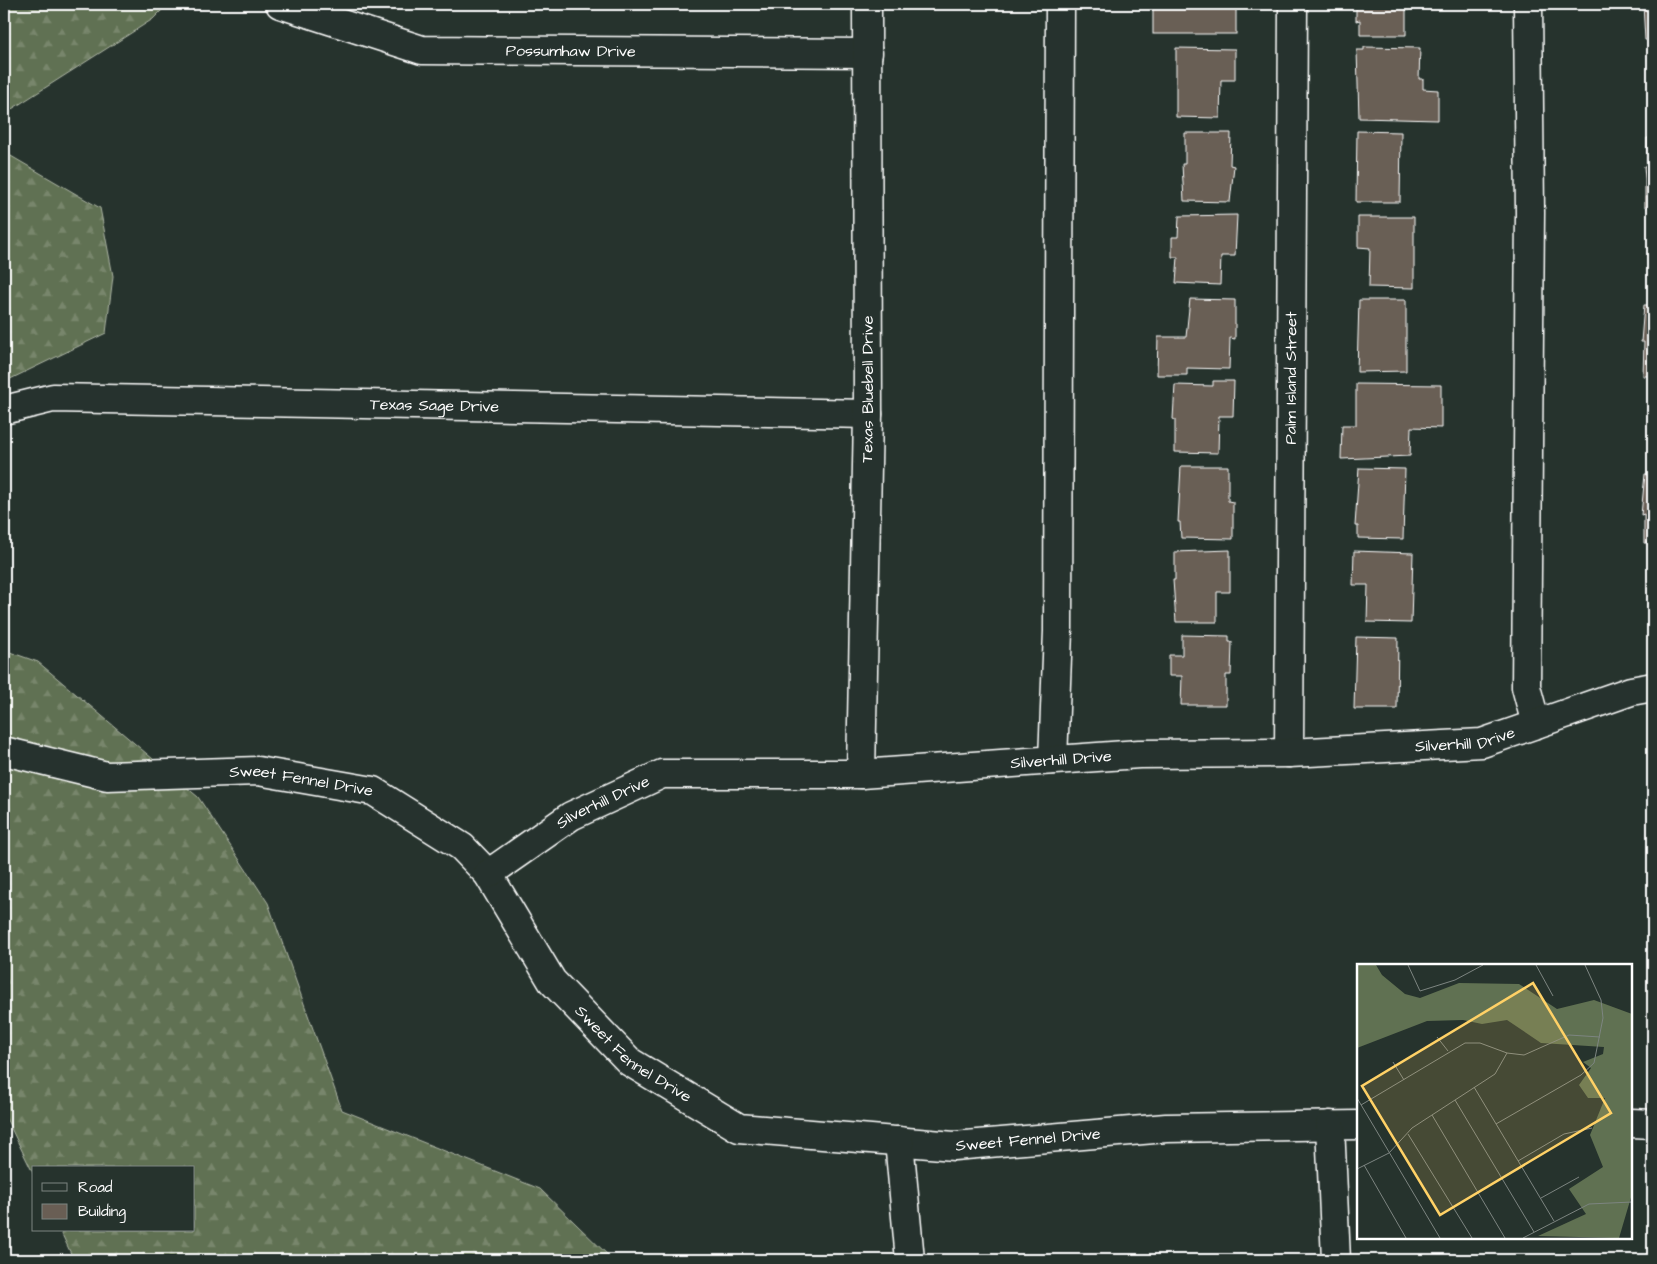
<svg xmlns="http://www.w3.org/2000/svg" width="1657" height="1264" font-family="'Architects Daughter',sans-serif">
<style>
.forest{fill:url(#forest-firs);stroke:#b0b8a8}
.building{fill:#695e54;stroke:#fff}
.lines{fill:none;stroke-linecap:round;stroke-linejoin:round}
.minor-casing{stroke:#fff;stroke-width:31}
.minor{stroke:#26332d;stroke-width:28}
.labels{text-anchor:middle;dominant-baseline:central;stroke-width:4;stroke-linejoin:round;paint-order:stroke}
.street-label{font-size:16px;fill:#fff;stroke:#26332d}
.inset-road{fill:none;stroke:#7d8581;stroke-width:1}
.view{fill:#ffd166;fill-opacity:0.15;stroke:#ffd166;stroke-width:2.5}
.inset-edge{fill:none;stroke:#fff;stroke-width:2.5}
</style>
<defs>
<pattern id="forest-firs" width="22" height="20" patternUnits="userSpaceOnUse" patternTransform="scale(1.25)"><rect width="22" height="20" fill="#607152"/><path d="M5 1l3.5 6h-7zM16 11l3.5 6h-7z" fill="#78866c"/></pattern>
</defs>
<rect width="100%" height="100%" fill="#26332d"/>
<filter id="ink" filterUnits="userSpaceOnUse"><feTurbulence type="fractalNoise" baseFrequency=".02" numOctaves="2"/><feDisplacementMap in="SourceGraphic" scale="10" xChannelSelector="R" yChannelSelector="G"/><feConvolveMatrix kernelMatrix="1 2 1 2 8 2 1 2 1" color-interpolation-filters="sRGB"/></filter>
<g filter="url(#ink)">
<g class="forest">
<polygon points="4,4 168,4 153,19 4,114"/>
<polygon points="4,152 100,208 113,276 106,333 4,382"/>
<polygon points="4,650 38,662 198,797 268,903 342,1110 540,1189 613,1260 74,1260 60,1230 194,1230 194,1168 34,1168 34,1175 4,1114"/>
</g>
<g class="building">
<rect x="1153" y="4" width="83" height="30"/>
<polygon points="1356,4 1409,4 1409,10 1406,10 1406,35 1360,35 1360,20 1356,21"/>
<polygon points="1643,4 1653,4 1653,40 1645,40"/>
<polygon points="1364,47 1420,48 1419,79 1423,79 1423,89 1438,90 1438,120 1359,118 1357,50 1364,50"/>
<polygon points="1176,48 1235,49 1235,80 1221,80 1220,118 1176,117"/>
<polygon points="1357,131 1401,132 1400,202 1356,202"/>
<polygon points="1185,133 1231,133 1230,165 1234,166 1230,202 1184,201 1182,164 1185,164"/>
<polygon points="1647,138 1653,138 1653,207 1645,207 1645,179 1644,166 1647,166"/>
<polygon points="1237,215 1235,256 1221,256 1220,285 1176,283 1178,257 1172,257 1172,237 1178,237 1179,216"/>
<polygon points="1358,217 1414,217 1414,288 1369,287 1370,248 1358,247"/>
<rect x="1652" y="222" width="1" height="68"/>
<polygon points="1190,299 1235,300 1235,339 1230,338 1229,369 1187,368 1187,375 1157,375 1158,337 1186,337"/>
<polygon points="1359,300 1406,300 1406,371 1357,372"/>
<polygon points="1644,305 1653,305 1653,376 1643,376 1644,342 1641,342"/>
<polygon points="1213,381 1234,381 1233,416 1219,416 1218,453 1175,452 1175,420 1173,419 1175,385 1213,386"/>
<polygon points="1356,384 1441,385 1441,428 1411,427 1410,456 1341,459 1342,425 1356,425"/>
<polygon points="1181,466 1228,466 1228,501 1233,502 1233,539 1181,538 1180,522 1178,522"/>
<polygon points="1359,468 1405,469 1403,539 1358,538 1358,526 1355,526"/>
<polygon points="1645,474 1653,474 1653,543 1644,543 1644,514 1641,515"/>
<polygon points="1230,550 1230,592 1217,592 1217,622 1176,622 1173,580 1175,580 1175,552"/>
<polygon points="1354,551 1413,553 1411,623 1367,622 1368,585 1353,585"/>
<polygon points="1650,558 1653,558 1653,629 1648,629"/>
<polygon points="1182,635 1229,636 1229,642 1232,642 1231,675 1226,675 1226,705 1181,705 1182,676 1169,676 1169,655 1182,655"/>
<polygon points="1356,637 1398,638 1397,709 1354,709"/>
</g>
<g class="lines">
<g class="minor-casing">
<g id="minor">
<path id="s1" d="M280,4L422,50L868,53"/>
<polyline points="1528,4 1530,213 1526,687 1536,724"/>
<path id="s2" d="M4,410L53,398L868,414"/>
<path id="s3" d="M4,751L107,776L258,771L373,791L462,847L488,874L552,981L630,1062L739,1128L954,1146L1166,1128L1358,1125"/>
<path id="s4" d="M1289,753L1293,4"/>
<polyline points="1053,760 1058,631 1060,4"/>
<path id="s5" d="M861,774L868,414L867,4"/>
<path id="s6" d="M488,874L571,816L662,774H861L1139,754L1289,753L1482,743L1631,691L1653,687"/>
<polyline points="1631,1123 1653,1124"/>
<polyline points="1330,1125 1336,1260"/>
<polyline points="899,1141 910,1260"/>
</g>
</g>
<use href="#minor" class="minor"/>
</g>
</g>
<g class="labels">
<g class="street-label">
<text stroke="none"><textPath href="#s1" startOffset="298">Possumhaw Drive</textPath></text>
<text stroke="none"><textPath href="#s4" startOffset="375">Palm Island Street</textPath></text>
<text stroke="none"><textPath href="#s5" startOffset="385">Texas Bluebell Drive</textPath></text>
<text stroke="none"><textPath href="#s2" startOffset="432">Texas Sage Drive</textPath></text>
<text stroke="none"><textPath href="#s6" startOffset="1006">Silverhill Drive</textPath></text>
<text stroke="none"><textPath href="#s6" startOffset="601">Silverhill Drive</textPath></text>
<text stroke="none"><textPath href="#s3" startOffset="301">Sweet Fennel Drive</textPath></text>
<text stroke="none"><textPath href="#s6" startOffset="136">Silverhill Drive</textPath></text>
<text stroke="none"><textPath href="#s3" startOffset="751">Sweet Fennel Drive</textPath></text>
<text stroke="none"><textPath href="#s3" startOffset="1171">Sweet Fennel Drive</textPath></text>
</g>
</g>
<g transform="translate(1357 964)">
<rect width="275" height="275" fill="#26332d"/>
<path d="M0,1H19L25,11L48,30L63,34L102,19L162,20L200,45L237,36L275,50V230L262,274L181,272L229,250L212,225L246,203L233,171L248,134H231L222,121L234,104L226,98L246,90L247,83L184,79L150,56L125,60L106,56L70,57L0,84Z" fill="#607152"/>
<path class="inset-road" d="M51,1L63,27L98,16L126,1M179,1L196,32M80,73L91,87M36,98L47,116M117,123L197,257M0,134L83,274M98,136L177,268M4,141L108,79H123L150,89L167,91L212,71L243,73M75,151L148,274M139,160L224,111L237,99L246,54L244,36L228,1M51,170L115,274M161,197L207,170L235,164M7,201L49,274M0,205L32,189L55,164L138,110L150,89M184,234L222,213M166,274L232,240L275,238"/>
<path class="view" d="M176,19L254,149L83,251L5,122Z"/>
<rect width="275" height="275" class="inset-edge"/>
</g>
<rect width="1657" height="1264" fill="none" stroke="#26332d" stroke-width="20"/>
<rect x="10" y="10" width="1637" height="1244" fill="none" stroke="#fff" stroke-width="2" filter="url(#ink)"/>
<rect x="32" y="1166" width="162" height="65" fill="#26332d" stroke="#7d8581"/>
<rect x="42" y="1183" width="25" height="8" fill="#26332d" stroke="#7d8581"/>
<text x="78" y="1192" font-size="15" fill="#ffffff">Road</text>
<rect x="42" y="1204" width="25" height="15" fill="#695e54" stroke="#7d8581"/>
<text x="78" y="1216" font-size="15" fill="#ffffff">Building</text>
</svg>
